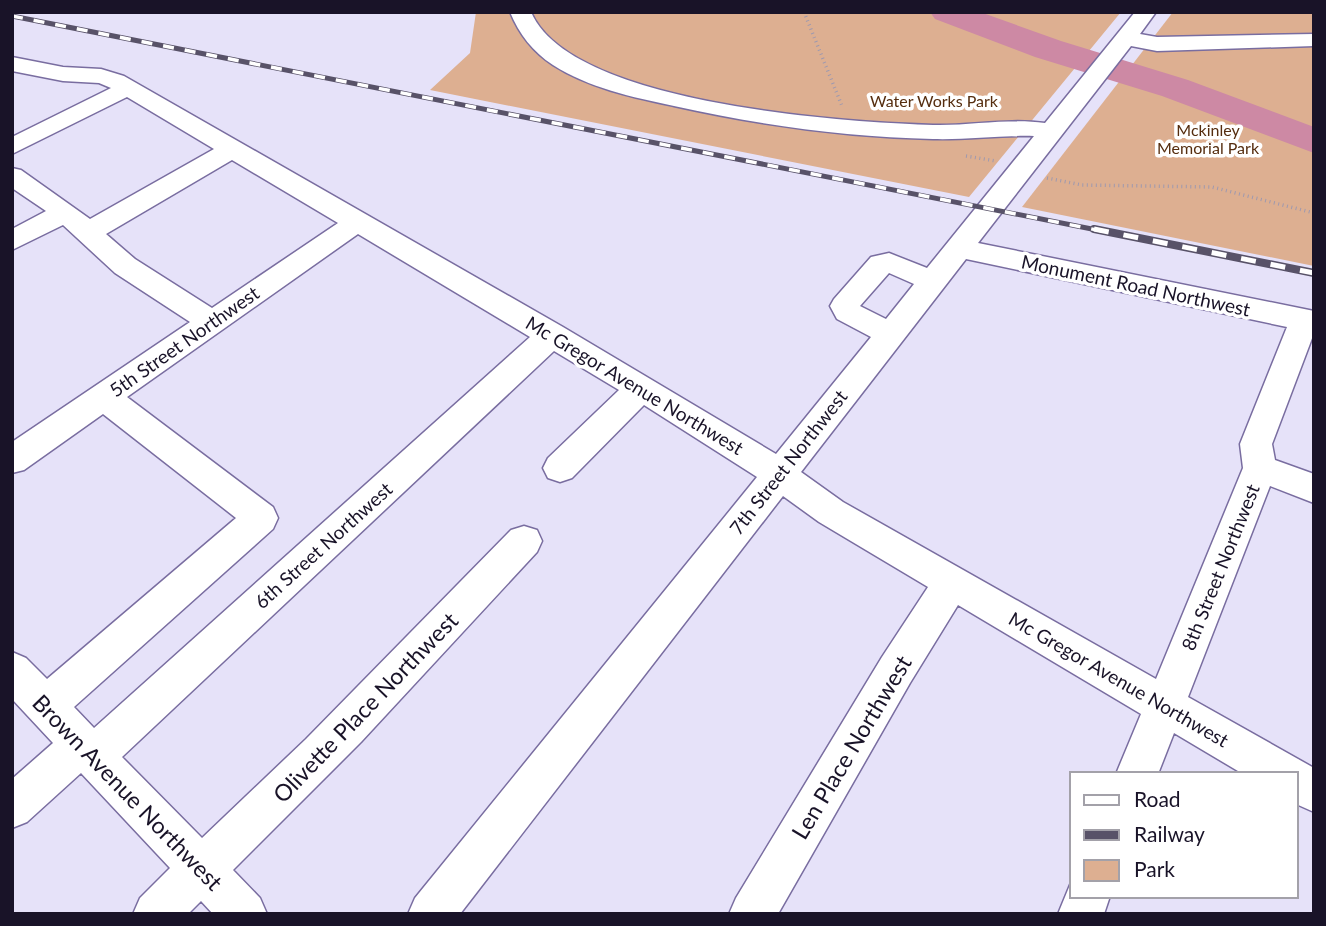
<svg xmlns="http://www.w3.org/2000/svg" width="1326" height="926" font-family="Lato,sans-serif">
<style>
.green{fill:#ddaf91}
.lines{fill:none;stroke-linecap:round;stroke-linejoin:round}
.river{fill:#cd89a4;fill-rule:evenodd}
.minor-casing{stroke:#796da0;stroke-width:3}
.path{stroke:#9e99af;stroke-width:3.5;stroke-dasharray:1 3.5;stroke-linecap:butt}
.minor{fill:#fff;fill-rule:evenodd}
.rail-far1-casing{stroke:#585268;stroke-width:5}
.rail-casing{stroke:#585268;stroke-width:8}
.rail-far1{stroke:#fff;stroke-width:3.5;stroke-dasharray:11;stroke-linecap:butt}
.rail{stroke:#fff;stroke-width:5;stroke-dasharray:15;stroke-linecap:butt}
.labels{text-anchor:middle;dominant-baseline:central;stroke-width:7;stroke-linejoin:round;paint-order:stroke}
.far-park-label{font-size:16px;fill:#552d0f;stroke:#fff}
.street-label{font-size:19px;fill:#191328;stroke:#fff}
.near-street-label{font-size:23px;fill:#191328;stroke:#fff}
</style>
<rect width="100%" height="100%" fill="#e6e2f9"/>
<g class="green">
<polygon points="476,12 1121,12 969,197 430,90 470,53"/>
<polygon points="1173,12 1314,12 1314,266 1022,207"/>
</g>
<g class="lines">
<polygon class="river" points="930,12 980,12 1061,41 1188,80 1314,127 1314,153 1162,96 1035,57 935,19"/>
<g class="minor-casing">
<g id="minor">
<path d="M510,12H531C570,104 842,122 933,125C970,126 1008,118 1045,123L1135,12H1156L1140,34L1157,37L1314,34V46L1157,51L1131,46L978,243L1314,311V333L1272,444L1275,460L1314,474V503L1270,486L1188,697L1314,768V812L1296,804V774H1243L1174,733L1158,774H1116L1141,714L958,605L910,683L778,914H729L736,898L882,657L928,587L819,522L783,496L460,914H408L415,898L757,477L644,405L572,478L560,482L548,478L543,468L548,458L619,390L554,351L122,757L202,838L306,739L511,530L524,526L537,530L542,541L537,552L361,742L233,870L260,898L267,914H213L201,901L188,914H133L140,898L170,868L81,773L27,822L12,828V779L53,743L12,699V652L26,658L47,679L236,518L103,414L24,470L12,473V442L190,322L115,273L63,225L12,250V229L46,211L12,188V168L21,170L90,219L214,149L127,97L12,154V137L111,88L99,83L63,81L12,71V57L63,67L101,69L124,76L563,327L776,454L871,337L837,319L830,306L834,299L871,257L889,253L927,268L1034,136C1000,135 967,140 933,139C846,137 759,125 674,106C632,97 589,88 553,65C533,52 519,34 510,12ZM232,160L338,223L212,308L135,259L106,234ZM358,234L530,337L94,728L74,707L273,529L278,518L273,507L127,397ZM966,259L1287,327L1240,444L1243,468L1156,679L843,502L801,472ZM889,273L914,284L886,319L860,306Z"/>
<polygon points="1072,880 1072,896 1110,896 1104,914 1058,914"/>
</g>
</g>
<g class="path">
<polyline points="804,12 842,106"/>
<polyline points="966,156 996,161"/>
<polyline points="1047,178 1082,185 1212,187 1314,213"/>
</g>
<use href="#minor" class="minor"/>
<g class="rail-far1-casing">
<polyline id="rail-far1" points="12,16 1102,231"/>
</g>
<g class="rail-casing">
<polyline id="rail" points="1094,229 1314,273"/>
</g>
<use href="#rail-far1" class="rail-far1"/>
<use href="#rail" class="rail"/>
</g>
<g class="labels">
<g class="far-park-label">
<text x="934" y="100">Water Works Park</text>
<text x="1208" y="129">Mckinley<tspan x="1208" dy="18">Memorial Park</tspan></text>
</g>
<g class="street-label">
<text transform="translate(1136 285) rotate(12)">Monument Road Northwest</text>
<text transform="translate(184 341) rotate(-35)">5th Street Northwest</text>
<text transform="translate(635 385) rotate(31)">Mc Gregor Avenue Northwest</text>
<text transform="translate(788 462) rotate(-52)">7th Street Northwest</text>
<text transform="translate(323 545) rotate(-42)">6th Street Northwest</text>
<text transform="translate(1220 567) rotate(-68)">8th Street Northwest</text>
<text transform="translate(1119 679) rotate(30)">Mc Gregor Avenue Northwest</text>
</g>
<g class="near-street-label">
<text transform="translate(365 707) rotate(-46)">Olivette Place Northwest</text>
<text transform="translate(851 747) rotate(-59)">Len Place Northwest</text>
<text transform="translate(128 792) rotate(46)">Brown Avenue Northwest</text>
</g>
</g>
<rect width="1326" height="926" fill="none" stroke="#191328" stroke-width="28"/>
<rect x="1070" y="772" width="228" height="126" fill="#ffffff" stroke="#a3a1a9" stroke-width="2"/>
<rect x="1084" y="795" width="35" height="10" fill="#ffffff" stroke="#a3a1a9" stroke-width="2"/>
<text x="1134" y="807" font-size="21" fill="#191328">Road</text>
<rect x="1084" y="830" width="35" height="10" fill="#585268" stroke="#a3a1a9" stroke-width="2"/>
<text x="1134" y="842" font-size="21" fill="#191328">Railway</text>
<rect x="1084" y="860" width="35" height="21" fill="#ddaf91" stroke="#a3a1a9" stroke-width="2"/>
<text x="1134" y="877" font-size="21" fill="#191328">Park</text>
</svg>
